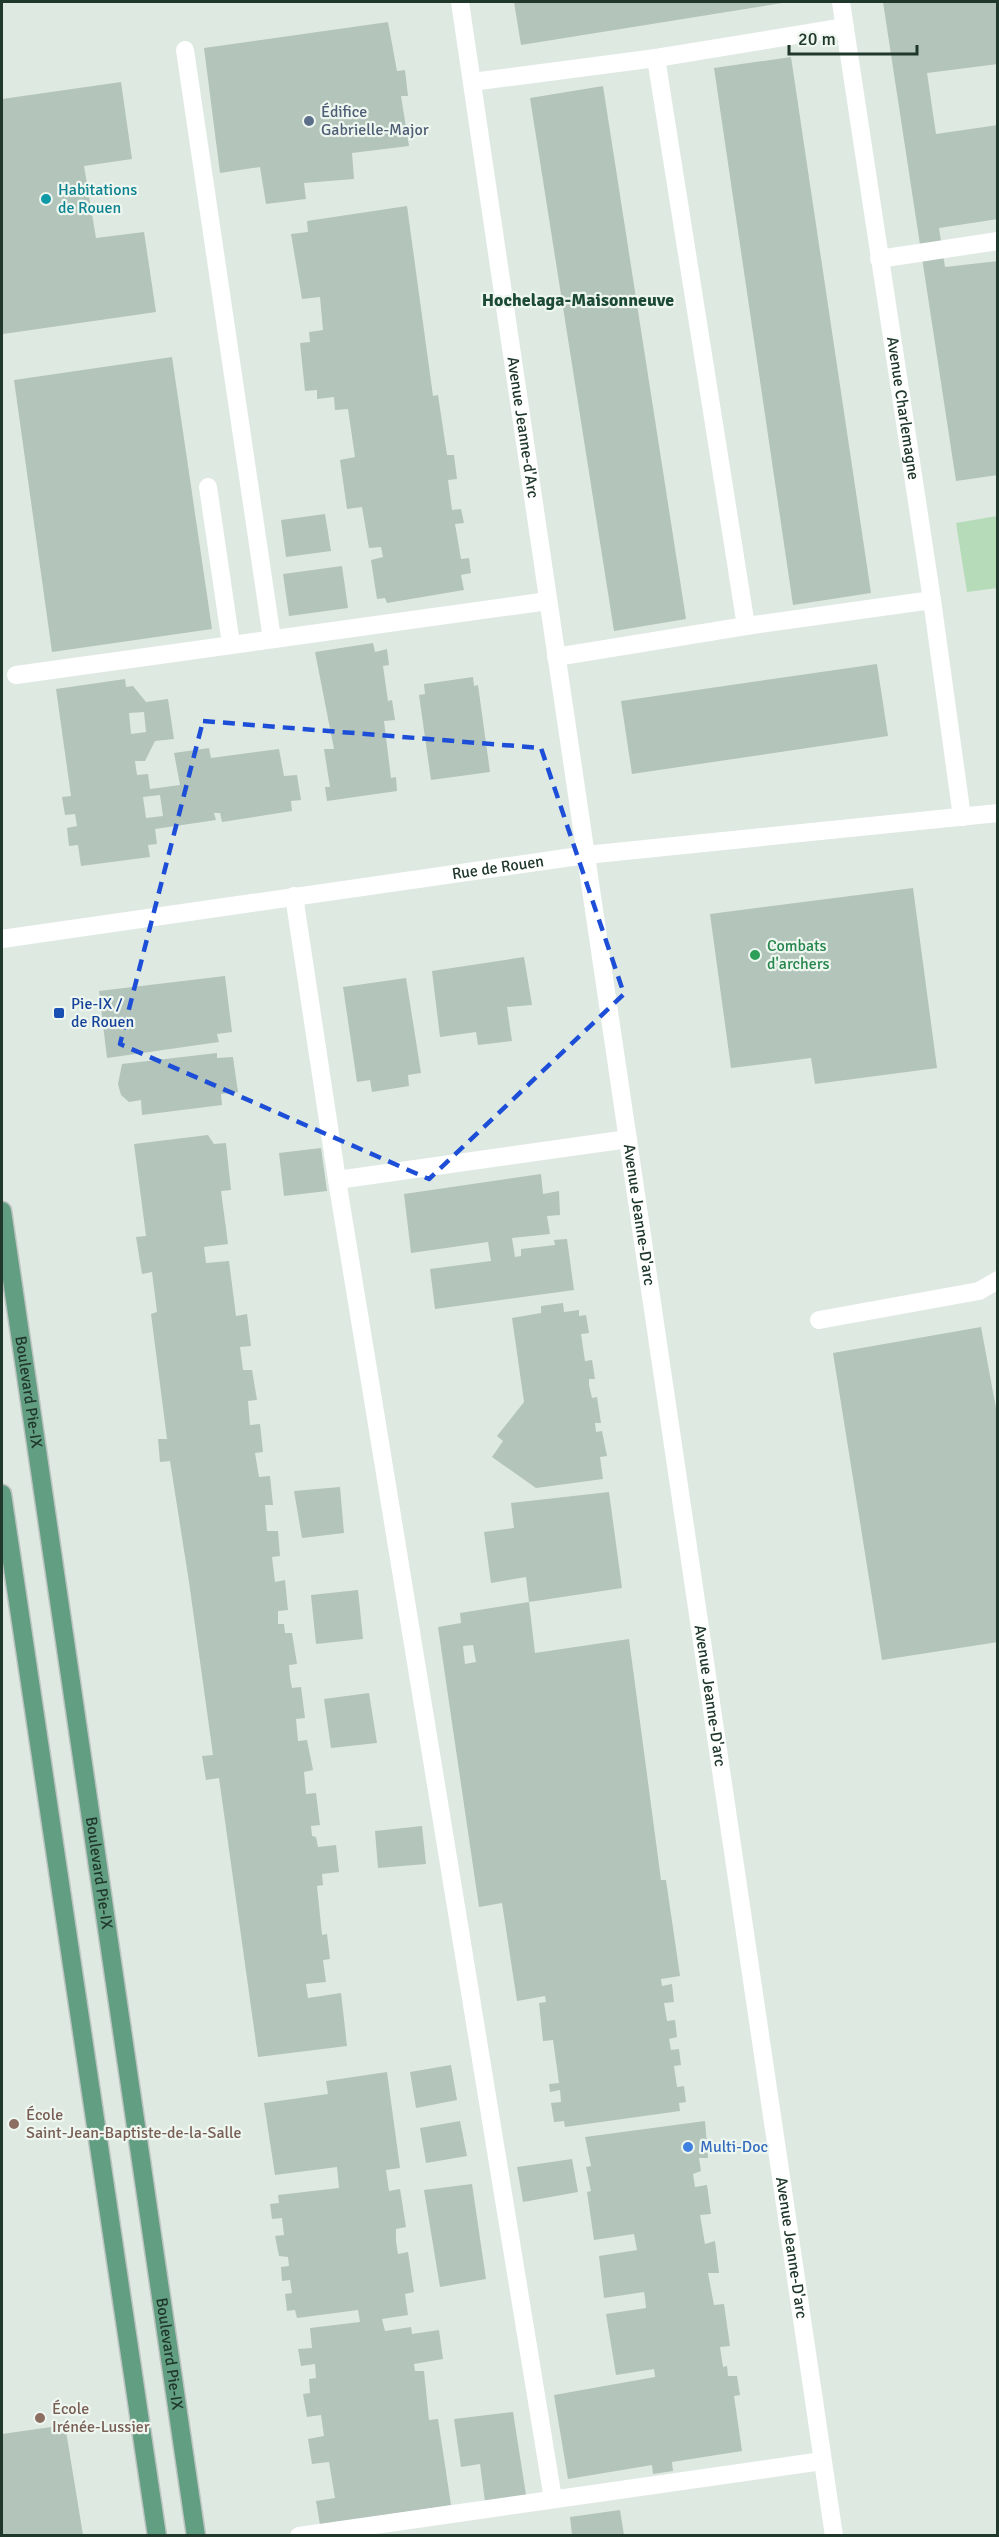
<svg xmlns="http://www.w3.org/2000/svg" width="999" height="2537" font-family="Signika,sans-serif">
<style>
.green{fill:#b6dbb8}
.building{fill:#b3c4ba;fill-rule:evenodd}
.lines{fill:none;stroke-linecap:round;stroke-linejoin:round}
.primary-casing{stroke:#bcc3c0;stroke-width:21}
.lane{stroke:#fff;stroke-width:18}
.street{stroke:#fff;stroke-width:18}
.primary{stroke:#629e82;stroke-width:18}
.marked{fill:none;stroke:#1d4ed8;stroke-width:4.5;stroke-dasharray:12 8;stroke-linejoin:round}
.service-dot{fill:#5c6f8a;stroke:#eef6f0;stroke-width:2}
.culture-dot{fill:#0f9aa8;stroke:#eef6f0;stroke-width:2}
.leisure-dot{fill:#2e9e5b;stroke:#eef6f0;stroke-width:2}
.transit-dot{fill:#1a4fb4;stroke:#eef6f0;stroke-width:2}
.education-dot{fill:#8d6e63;stroke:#eef6f0;stroke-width:2}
.shop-dot{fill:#3f7fe0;stroke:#eef6f0;stroke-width:2}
.labels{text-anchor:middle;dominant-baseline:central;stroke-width:4.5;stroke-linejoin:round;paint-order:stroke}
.service-label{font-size:16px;fill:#4e5e75;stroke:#eef6f0;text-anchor:start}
.culture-label{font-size:16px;fill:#0d838f;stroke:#eef6f0;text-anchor:start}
.street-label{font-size:16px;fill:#20382c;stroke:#eef6f0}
.leisure-label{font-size:16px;fill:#27864d;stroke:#eef6f0;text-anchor:start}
.transit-label{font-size:16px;fill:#164399;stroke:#eef6f0;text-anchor:start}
.education-label{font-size:16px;fill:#785e54;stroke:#eef6f0;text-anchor:start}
.shop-label{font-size:16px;fill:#366cbe;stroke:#eef6f0;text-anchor:start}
.neighbourhood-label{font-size:18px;font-weight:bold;fill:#1c4a35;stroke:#eef6f0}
</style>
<rect width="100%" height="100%" fill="#dee9e2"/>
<polygon class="green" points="997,516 997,588 967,592 956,523"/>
<g class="building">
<polygon points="514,2 782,2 782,3 521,45"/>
<polygon points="883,2 998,2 998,64 927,73 936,134 998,125 998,219 939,228 945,267 998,261 998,475 956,481"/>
<polygon points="388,22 397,71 405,70 408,96 401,96 409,146 352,153 354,179 304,183 306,199 266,204 260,167 220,173 204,48"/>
<polygon points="791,57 871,593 793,605 714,68"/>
<polygon points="121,82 132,159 84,166 96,238 144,232 156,312 3,334 2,99"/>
<polygon points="603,86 686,619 614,631 530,98"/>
<polygon points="407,206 433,396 438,395 447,455 454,455 457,479 448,480 452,510 461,509 464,523 455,524 461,559 469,558 471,573 461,575 464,590 387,603 385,598 377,599 371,560 383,557 381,547 369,548 362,507 347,509 340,460 355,457 348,409 335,410 334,397 317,399 317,390 305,391 300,343 310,342 309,332 323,330 320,297 302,299 291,234 308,232 307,221"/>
<polygon points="172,357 212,629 52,652 14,380"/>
<polygon points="325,514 331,551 286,557 281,520"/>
<polygon points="342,566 348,608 289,616 283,574"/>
<polygon points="373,643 375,652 387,649 389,665 383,666 388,701 392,700 395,720 384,721 391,778 396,777 397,791 327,801 325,787 330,787 324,749 334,749 315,652"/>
<polygon points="877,664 888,736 632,774 621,701"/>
<polygon points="473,677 474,686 478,685 490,772 431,780 419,695 425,694 424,684"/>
<path d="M125,679L126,687L133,686L146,702L168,699L174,739L155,741L145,761H135L137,775L148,774L150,789L180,785L174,753L209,748L211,758L279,749L284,776L297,775L301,800L291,801L292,811L222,822L220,813H214L216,820L155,829L157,844L148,845L150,857L81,866L78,845L69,846L67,828L77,826L75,814L65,815L62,797L71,796L56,689ZM144,712L146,732L131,734L129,713ZM160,795L163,816L146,818L143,797Z"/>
<polygon points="913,888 937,1068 815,1084 811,1058 731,1068 710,914"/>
<polygon points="524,957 532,1005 507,1007 512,1041 478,1045 476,1032 440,1037 432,971"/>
<polygon points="225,976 232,1032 217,1034 219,1042 107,1058 99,991"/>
<polygon points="406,978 421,1073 408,1075 409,1086 372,1092 370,1080 357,1082 343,987"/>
<polygon points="217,1053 217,1058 233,1057 238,1092 221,1094 222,1105 142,1115 141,1100 129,1102 121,1095 118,1084 122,1064"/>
<polygon points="208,1135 214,1144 226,1143 231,1190 221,1191 228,1244 204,1247 206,1263 229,1261 236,1316 247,1314 251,1346 240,1347 243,1370 252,1370 257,1400 248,1401 250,1425 260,1424 263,1452 255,1453 259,1477 270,1476 273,1505 265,1505 267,1531 278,1531 280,1556 272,1557 275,1582 285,1580 288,1610 278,1611 278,1624 284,1624 285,1633 292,1633 297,1664 289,1665 290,1678 292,1688 301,1687 305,1718 296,1719 298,1741 307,1740 313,1770 304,1772 306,1794 316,1793 320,1825 311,1826 312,1836 316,1837 318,1847 336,1845 339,1872 322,1874 323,1885 317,1886 322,1935 327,1934 330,1959 323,1960 326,1982 306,1984 308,1998 341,1993 347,2046 258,2057 219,1778 206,1780 202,1756 213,1755 189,1582 170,1461 160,1462 158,1439 167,1439 151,1314 157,1312 152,1272 142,1274 136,1237 146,1236 134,1144"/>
<polygon points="321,1148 327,1191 284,1196 279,1153"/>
<polygon points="541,1174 543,1194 559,1191 560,1215 547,1216 550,1234 512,1238 515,1257 521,1256 521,1249 555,1245 554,1240 567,1239 574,1290 435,1309 430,1269 491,1261 488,1242 411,1253 404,1194"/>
<polygon points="563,1303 564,1312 579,1310 579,1316 586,1315 589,1333 581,1334 585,1361 592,1360 595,1379 589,1379 589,1385 592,1398 597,1397 601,1423 595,1423 596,1432 602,1431 607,1456 600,1457 603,1479 536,1488 492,1457 503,1441 497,1436 524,1402 512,1318 541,1313 541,1306"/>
<polygon points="981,1327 998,1419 998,1642 882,1660 833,1353"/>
<polygon points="340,1487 344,1533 302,1538 294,1491"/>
<polygon points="609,1492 622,1588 529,1602 526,1577 491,1583 484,1532 514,1528 511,1503"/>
<polygon points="358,1590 363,1639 316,1644 311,1595"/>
<path d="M529,1602L535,1653L629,1639L661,1880H666L680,1976L661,1979L662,1986L672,1984L674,2002L664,2003L667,2021L675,2020L677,2037L669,2039L671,2050L679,2049L681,2065L674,2066L677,2087L684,2086L686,2102L679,2103L680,2111L565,2127L564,2121L554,2122L551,2103L561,2102L560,2090L550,2092L549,2084L559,2083L553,2040L543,2041L539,2003L546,2002L545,1996L517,2001L502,1903L479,1907L438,1627L461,1623L460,1613ZM473,1645L476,1662L465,1664L463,1646Z"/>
<polygon points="369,1693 377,1743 331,1748 324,1699"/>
<polygon points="422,1826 426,1864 378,1868 375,1831"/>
<polygon points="451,2065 457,2100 416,2108 410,2072"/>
<polygon points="387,2072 400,2168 386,2170 389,2191 400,2189 406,2227 396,2229 396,2241 398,2254 408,2252 414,2292 405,2294 408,2315 382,2319 385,2331 411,2327 412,2334 439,2330 443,2359 414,2364 415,2371 424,2371 429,2420 438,2419 451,2505 320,2525 316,2501 335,2498 329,2462 312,2464 308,2439 324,2436 321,2415 307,2417 303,2394 310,2393 309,2379 316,2378 315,2364 301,2366 298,2349 312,2348 310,2328 360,2322 358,2310 297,2318 295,2310 287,2311 285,2294 292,2293 290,2280 282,2281 281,2267 289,2266 288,2257 279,2256 275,2236 284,2235 282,2218 272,2219 270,2204 279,2203 278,2195 339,2188 337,2167 275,2175 264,2103 328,2094 326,2081"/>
<polygon points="460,2121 467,2156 426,2163 420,2128"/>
<polygon points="705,2121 708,2158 699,2158 701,2171 693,2174 695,2187 707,2185 711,2214 700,2215 705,2244 715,2241 719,2273 708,2273 714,2305 724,2304 730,2346 720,2347 723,2367 727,2366 728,2376 737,2376 740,2395 734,2396 742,2451 672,2462 673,2471 653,2474 652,2465 568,2479 554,2395 655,2377 654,2369 616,2375 606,2314 646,2308 645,2298 644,2292 604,2298 599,2256 637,2250 634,2234 594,2240 587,2192 591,2191 586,2167 591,2166 585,2137"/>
<polygon points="572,2159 578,2192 523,2202 517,2167"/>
<polygon points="472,2184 486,2279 440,2287 424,2190"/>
<polygon points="513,2412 526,2495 485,2502 480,2464 461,2467 454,2419"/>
<polygon points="65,2425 83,2535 2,2535 2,2434"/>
<polygon points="620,2510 624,2535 572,2535 570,2517"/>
</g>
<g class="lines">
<g class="primary-casing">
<g id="primary">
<path id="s4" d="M2,1211L196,2536"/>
<polyline points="2,1494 157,2536"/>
</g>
</g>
<g class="lane">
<polyline points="185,50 272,639"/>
<polyline points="472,82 656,58"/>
<polyline points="879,259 998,241"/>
<polyline points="208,487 231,644"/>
<polyline points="746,626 656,58 845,27"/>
<polyline points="556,657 746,626 932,600"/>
<polyline points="16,675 548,601"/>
<polyline points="294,896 337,1180 553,2499"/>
<polyline points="337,1180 628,1139"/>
<polyline points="819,1320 979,1291 998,1280"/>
<polyline points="299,2536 822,2461"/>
</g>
<g class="street">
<path id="s1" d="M460,2L834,2536"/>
<path id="s2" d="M841,2L932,600L962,817"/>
<path id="s3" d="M2,939L586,855L998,813"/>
</g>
<use href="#primary" class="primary"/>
</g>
<path class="marked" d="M203,721L541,748L624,994L429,1179L120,1044Z"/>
<circle class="service-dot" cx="309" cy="121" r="6"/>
<circle class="culture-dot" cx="46" cy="199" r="6"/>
<circle class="leisure-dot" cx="755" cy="955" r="6"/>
<rect class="transit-dot" x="53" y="1007" width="12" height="12" rx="3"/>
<g class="education-dot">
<circle cx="14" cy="2124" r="6"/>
<circle cx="40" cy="2418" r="6"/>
</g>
<circle class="shop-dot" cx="688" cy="2147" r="6"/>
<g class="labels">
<g class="service-label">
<text x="321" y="112">Édifice<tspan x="321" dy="18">Gabrielle-Major</tspan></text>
</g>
<g class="culture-label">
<text x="58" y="190">Habitations<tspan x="58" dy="18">de Rouen</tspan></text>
</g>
<g class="street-label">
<text stroke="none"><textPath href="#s2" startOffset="411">Avenue Charlemagne</textPath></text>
<text stroke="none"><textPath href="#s1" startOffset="430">Avenue Jeanne-d'Arc</textPath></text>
<text stroke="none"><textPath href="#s3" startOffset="501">Rue de Rouen</textPath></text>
<text stroke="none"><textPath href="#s1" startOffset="1226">Avenue Jeanne-D'arc</textPath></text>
<text stroke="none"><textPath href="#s4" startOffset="183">Boulevard Pie-IX</textPath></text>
<text stroke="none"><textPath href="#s1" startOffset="1712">Avenue Jeanne-D'arc</textPath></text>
<text stroke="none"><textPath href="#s4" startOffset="669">Boulevard Pie-IX</textPath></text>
<text stroke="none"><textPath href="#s1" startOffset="2270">Avenue Jeanne-D'arc</textPath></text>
<text stroke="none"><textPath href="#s4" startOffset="1155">Boulevard Pie-IX</textPath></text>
</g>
<g class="leisure-label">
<text x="767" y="946">Combats<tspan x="767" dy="18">d'archers</tspan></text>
</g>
<g class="transit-label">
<text x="71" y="1004">Pie-IX /<tspan x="71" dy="18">de Rouen</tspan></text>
</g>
<g class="education-label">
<text x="26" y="2115">École<tspan x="26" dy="18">Saint-Jean-Baptiste-de-la-Salle</tspan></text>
<text x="52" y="2409">École<tspan x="52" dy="18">Irénée-Lussier</tspan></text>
</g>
<g class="shop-label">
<text x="700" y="2147">Multi-Doc</text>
</g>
<g class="neighbourhood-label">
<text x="578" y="300">Hochelaga-Maisonneuve</text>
</g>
</g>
<rect width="999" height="2537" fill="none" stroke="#20382c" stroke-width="6"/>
<path d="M789 45v9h128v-9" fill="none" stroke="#20382c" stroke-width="3"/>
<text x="798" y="45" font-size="18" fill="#20382c" stroke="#eef6f0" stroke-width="4.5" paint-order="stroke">20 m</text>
</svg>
